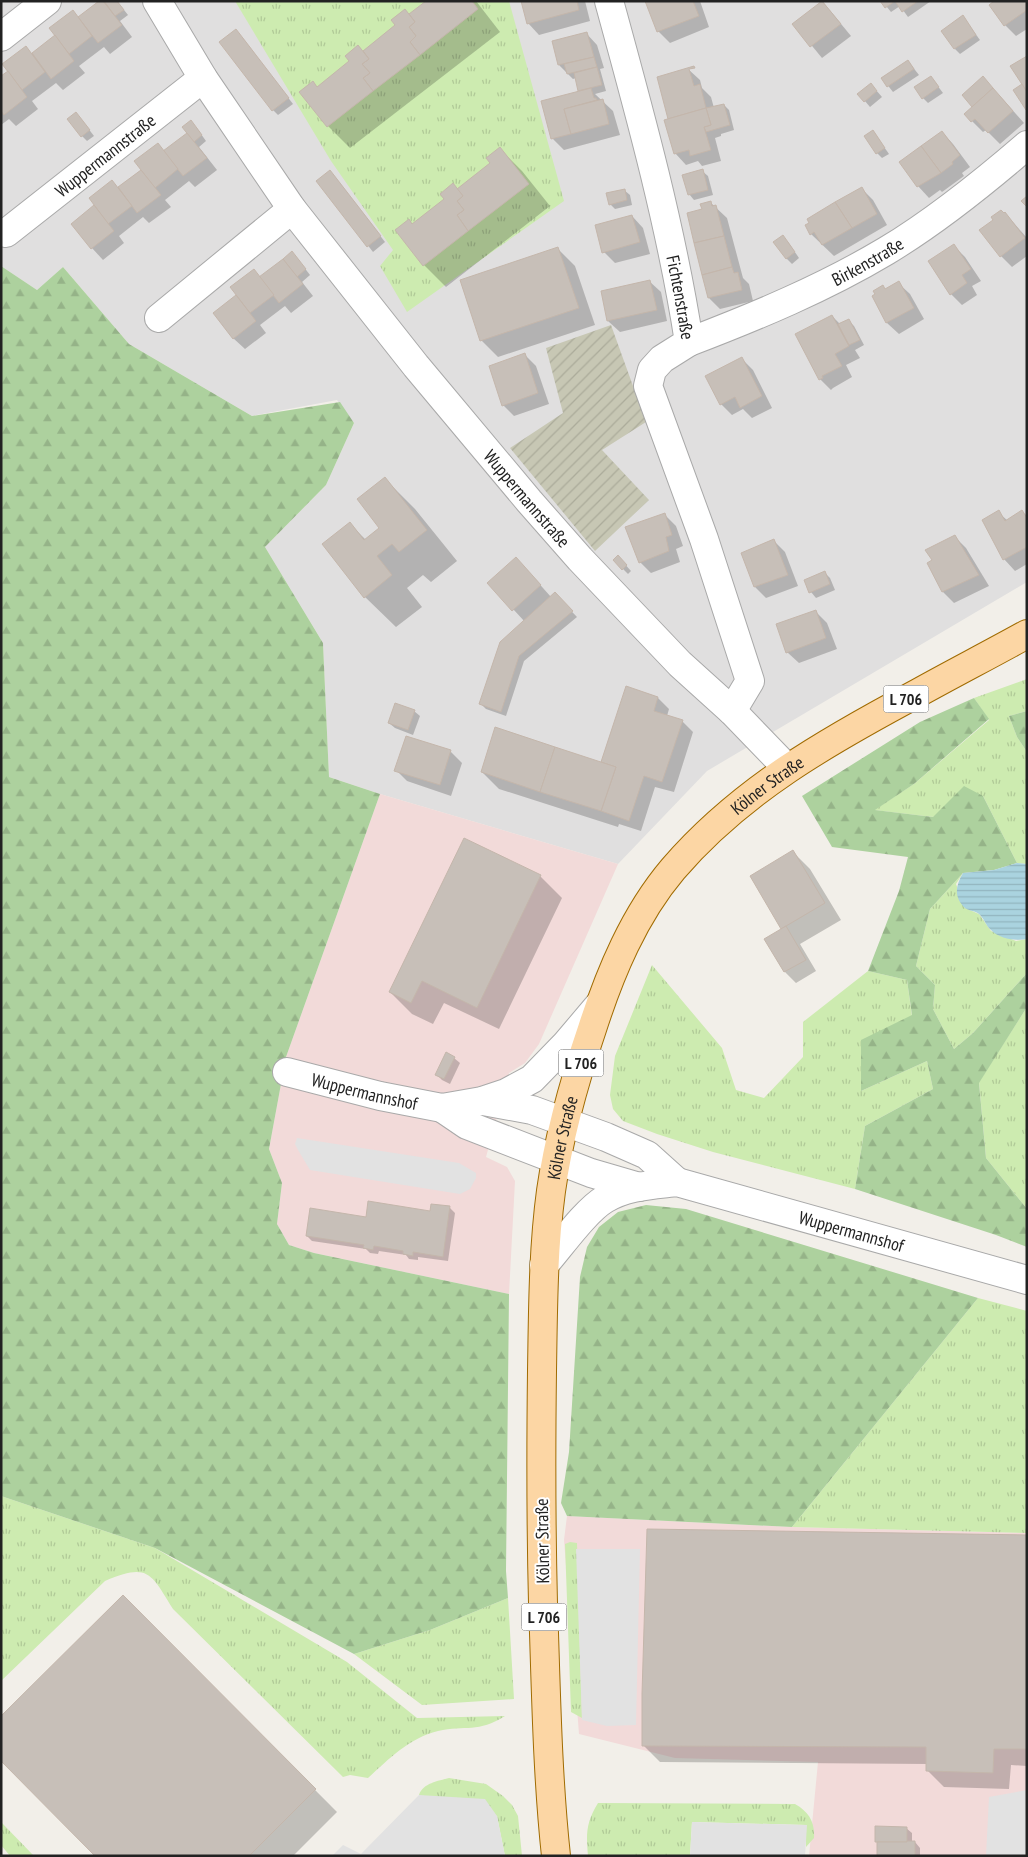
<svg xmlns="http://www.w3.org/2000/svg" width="1028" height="1857" font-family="'PT Sans Narrow',sans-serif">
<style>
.residential{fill:#e0dfdf}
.commercial{fill:#f2dad9}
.construction{fill:url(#construction-furrows)}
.grass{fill:url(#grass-tufts)}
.forest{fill:url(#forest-firs)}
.parking{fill:#e2e2e2}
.water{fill:url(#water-rules)}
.shadow{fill:#0003}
.building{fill:#c7bfb8;stroke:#c4b6ab}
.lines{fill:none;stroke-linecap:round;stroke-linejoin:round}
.minor-casing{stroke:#a9a9a9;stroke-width:30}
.major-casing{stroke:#a06b00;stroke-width:30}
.minor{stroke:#fff;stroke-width:28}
.major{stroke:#fcd6a4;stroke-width:28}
.labels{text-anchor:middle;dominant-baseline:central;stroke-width:4;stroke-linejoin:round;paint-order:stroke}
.shield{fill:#fff;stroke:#646464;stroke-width:1}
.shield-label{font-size:16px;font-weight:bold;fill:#222}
.street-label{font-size:18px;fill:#222;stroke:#fff}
</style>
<defs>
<pattern id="construction-furrows" width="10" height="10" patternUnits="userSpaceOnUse" patternTransform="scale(1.25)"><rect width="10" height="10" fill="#c7c7b4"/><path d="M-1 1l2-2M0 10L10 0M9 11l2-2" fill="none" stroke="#abab9a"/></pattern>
<pattern id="grass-tufts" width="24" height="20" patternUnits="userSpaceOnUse" patternTransform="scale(1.25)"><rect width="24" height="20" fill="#cdebb0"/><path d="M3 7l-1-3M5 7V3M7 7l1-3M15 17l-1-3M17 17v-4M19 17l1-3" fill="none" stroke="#b0c997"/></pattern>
<pattern id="forest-firs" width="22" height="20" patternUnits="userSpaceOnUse" patternTransform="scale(1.25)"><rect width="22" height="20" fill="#add19e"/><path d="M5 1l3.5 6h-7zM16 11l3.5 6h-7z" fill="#95b388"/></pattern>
<pattern id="water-rules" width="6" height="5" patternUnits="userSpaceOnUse" patternTransform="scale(1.25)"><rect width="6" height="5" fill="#aad3df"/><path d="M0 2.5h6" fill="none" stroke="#92b5bf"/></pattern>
</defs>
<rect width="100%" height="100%" fill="#f2efe9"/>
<polygon class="residential" points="1,1 1027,1 1027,582 707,771 618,864 380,794 329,777 323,643 265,547 326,485 354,423 337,400 252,416 129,344 63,267 37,290 1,266"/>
<g class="commercial">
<polygon points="380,794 618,864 539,1044 525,1063 509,1073 486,1157 507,1167 515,1181 509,1294 314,1253 289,1245 277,1224 282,1183 269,1149 286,1057"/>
<polygon points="567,1516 792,1527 1027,1533 1027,1856 809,1856 818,1762 675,1758 579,1734 564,1540"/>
</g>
<polygon class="construction" points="611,325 646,422 602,450 649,500 595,551 510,448 563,413 546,348"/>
<g class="grass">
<polygon points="235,1 509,1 564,201 407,312 380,266 393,250 331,161"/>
<polygon points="1027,679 1027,711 1009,716 1017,737 1027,752 1027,864 1017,863 983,796 933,817 874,810 914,784 989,720 974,698"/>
<polygon points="963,873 956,884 965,908 979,914 991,931 1016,941 1027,939 1027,973 973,1033 954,1049 933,1009 935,985 916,966 930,909"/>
<polygon points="652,965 722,1048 736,1090 764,1098 803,1057 803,1022 868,971 907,980 912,1016 861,1091 927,1061 933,1089 865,1126 855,1189 713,1152 657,1134 623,1121 613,1109 610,1095 615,1056"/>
<polygon points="1027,1007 1027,1209 986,1158 979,1082"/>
<polygon points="978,1298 1027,1311 1027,1533 792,1527"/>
<path d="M1,1496L155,1548L347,1662L417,1718L505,1716C478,1733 466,1725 438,1731C409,1738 389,1759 368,1778L350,1775L343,1777L173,1609C151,1574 149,1562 105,1581L1,1681Z"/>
<polygon points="570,1542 577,1543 582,1718 571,1712 565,1544"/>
<polygon points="508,1598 514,1699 422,1705 354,1654 430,1630"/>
<path d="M449,1778L486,1784L503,1796L512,1805L518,1816L522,1856H505L497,1816L419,1795C423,1783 438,1781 449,1778Z"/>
<path d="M598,1803L795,1804C809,1812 815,1822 814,1838L806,1847V1825L692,1822L690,1856H588C586,1833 586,1823 598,1803Z"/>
<polygon points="1,1822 34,1856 10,1856 1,1845"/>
</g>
<g class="forest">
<polygon points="1,266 37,290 63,267 129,344 252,416 340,402 354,423 326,485 265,547 323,643 329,777 380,794 286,1057 269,1149 282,1183 277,1224 289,1245 314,1253 509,1294 506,1571 508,1598 430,1630 354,1654 155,1548 1,1496"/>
<polygon points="974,698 989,719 914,784 875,810 933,817 964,786 983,796 1017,863 994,870 963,873 930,909 916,966 935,985 933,1009 954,1049 973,1033 1027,973 1027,1007 979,1083 986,1158 1027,1209 1027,1247 996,1235 855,1189 865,1126 933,1089 927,1061 861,1091 861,1040 912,1015 907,980 868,971 899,891 908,857 832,847 802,796 920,722"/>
<polygon points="1027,711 1027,752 1017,737 1009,716"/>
<polygon points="646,1205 686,1209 978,1298 792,1527 567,1516 561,1503 569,1452 580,1277 587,1247 599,1227 618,1212"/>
</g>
<g class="parking">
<polygon points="297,1138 459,1163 476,1173 476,1178 470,1189 460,1194 310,1170 298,1150 295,1144"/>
<polygon points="576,1549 640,1549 636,1725 607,1726 582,1720"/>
<polygon points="1027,1790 1027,1856 986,1856 989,1797"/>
<polygon points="419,1795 485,1799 497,1816 505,1856 332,1856 343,1845 361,1854"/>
<polygon points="692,1822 807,1825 805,1856 690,1856"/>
</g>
<path class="water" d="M1017,863L1027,864V939C1015,941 1000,939 991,930C986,926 984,918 979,914C976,911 969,911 965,908C953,897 956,885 963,873L994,870Z"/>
<g class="shadow">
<polygon points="101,1 117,1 128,15 120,21 132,37 110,54 104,47 79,66 85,73 63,90 56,83 32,101 38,109 16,126 9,119 1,125 1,78 10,72 26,48 32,54"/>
<polygon points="428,1 476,1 500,32 350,148 328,126 317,88"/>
<polygon points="522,1 585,1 590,21 539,35 528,23"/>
<polygon points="647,1 700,1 709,27 670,43 658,31"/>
<polygon points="882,1 931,1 908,17 900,6 891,12"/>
<polygon points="1027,1 1027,29 1016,36 1005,25"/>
<polygon points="823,2 851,36 822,58 794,24"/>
<polygon points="963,17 980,40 960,54 955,49"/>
<polygon points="586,33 597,45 604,68 600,69 606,91 595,94 613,111 620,135 564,150 553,139 543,102 581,92 576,78 573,79 559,65"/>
<polygon points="241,36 293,104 278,115 273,110"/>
<polygon points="908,61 919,75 893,92 882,78"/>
<polygon points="688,69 700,80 702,88 711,97 714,108 724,105 729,110 734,130 721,134 721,136 715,138 721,161 702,166 698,161 686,165 675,153 670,120"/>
<polygon points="931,77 943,93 928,103 923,98"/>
<polygon points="876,90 882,97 870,107 859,94"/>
<polygon points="999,95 1024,123 1000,144 986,130 983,132 972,121"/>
<polygon points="81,119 94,136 87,141 82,136"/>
<polygon points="196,127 206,141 199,147 217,170 195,187 189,181 165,200 171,207 149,223 143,217 119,236 124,243 103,260 92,248 73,224 96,206 112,182 118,188"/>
<polygon points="873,131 889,154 882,158 877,153"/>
<polygon points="942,132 953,144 970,167 962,173 964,176 942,192 940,190 929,198 918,186"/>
<polygon points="500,149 522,171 550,206 446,287 424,265 396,230 409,220 413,225 492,163"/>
<polygon points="702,171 708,176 713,195 694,200 689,194"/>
<polygon points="335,177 385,242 373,252 318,181"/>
<polygon points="862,189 873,200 887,225 834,256 811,234"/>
<polygon points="624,190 630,195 632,205 615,209 610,204"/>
<polygon points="711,203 727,218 743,278 749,284 753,301 720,309 709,298 688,214 703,210"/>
<polygon points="1005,213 1027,238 1027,256 1012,267 1001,256"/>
<polygon points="632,216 643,228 650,254 615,263 604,252"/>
<polygon points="788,242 799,258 792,264 786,258"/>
<polygon points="954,246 965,257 981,281 972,286 977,295 962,305 951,294"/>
<polygon points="558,249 575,266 595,325 498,357 481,340"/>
<polygon points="297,258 310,275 302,282 313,296 291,313 285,306 260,325 266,333 245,349 233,338 215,314 260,277"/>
<polygon points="649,281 661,292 667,321 620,332 608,321"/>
<polygon points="898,283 910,294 924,319 899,334 887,323 873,297"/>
<polygon points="832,316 840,324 848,320 854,326 864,345 855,350 860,358 846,365 852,377 833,388 831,390 820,379"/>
<polygon points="525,355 536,366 549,404 514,416 503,405"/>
<polygon points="742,359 753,370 772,408 752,418 743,409 732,415 721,404"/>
<polygon points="385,479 415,509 457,561 431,582 423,575 407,588 422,607 396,627 365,597 350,524 366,540 381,528"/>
<polygon points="998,512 1008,521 1022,512 1027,516 1027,564 1015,571 1004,559"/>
<polygon points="665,515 676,526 683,546 676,549 680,562 651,573 640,562"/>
<polygon points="955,537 966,548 989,586 954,603 943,592 929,564"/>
<polygon points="774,541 785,552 798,586 766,598 755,587"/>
<polygon points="623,562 631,571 628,574 623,569"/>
<polygon points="527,570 551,597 555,594 577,617 524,661 506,716 486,709 481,704 525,622 489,583"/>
<polygon points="825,573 830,578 835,590 816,598 811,592 805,581"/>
<polygon points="815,611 827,623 837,649 799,663 787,652"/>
<polygon points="627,687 658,698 669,709 667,716 682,721 693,732 674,792 655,787 641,831 619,824 618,827 499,789 482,772 602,763"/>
<polygon points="414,711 420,716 413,735 395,728 389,723"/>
<polygon points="406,737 451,752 462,763 451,796 407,781 396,770"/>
<polygon points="793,852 810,869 841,920 800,944 816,971 796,983 785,972 766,939 783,929"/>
<polygon points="540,876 562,898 499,1029 444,1003 433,1024 412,1014 390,992"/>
<polygon points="454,1058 460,1063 450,1084 442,1080 437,1075"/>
<polygon points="432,1205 450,1208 455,1213 448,1261 418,1257 418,1260 409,1259 406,1255 379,1251 378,1254 370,1253 366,1249 312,1241 307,1236 367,1218 431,1212"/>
<polygon points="1027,1536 1027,1766 1011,1765 1009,1789 944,1787 927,1770 927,1764 660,1762 643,1745"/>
<polygon points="123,1597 337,1812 293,1856 97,1856"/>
<polygon points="906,1828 912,1833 912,1842 915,1842 920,1848 920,1856 878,1856 878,1844 876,1841"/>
</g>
<g class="building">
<polygon points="99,1 103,1 122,25 98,43 78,17"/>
<polygon points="104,1 117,1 124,10 115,16"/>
<polygon points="426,1 472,1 478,9 420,55 410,42 416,36 409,27 415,22 409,14"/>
<polygon points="521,1 577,1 579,10 527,24"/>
<polygon points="645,1 693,1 699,16 657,32"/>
<polygon points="822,1 841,24 810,47 792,24"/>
<polygon points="880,1 895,1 885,8"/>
<polygon points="895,1 918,1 902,12"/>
<polygon points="994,1 1027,1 1027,10 1004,26 989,5"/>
<polygon points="405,9 415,22 409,27 416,36 410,42 420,55 373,91 363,78 370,73 362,64 369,59 363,51 395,25 391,20"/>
<polygon points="73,10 92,36 69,54 49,28"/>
<polygon points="963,15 976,35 954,49 941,31"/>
<polygon points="236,29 289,98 272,111 219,42"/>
<polygon points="587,32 594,57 558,65 552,41"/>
<polygon points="55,35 74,61 51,79 32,53"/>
<polygon points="358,45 369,59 362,64 370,73 363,78 373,91 327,127 299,92 313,81 317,87 349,61 345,56"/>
<polygon points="26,46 45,72 22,90 2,64"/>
<polygon points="1027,56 1027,92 1010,66"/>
<polygon points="594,57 597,67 567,74 564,64"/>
<polygon points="908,60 914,69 887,87 881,78"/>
<polygon points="694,66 695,68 689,69 694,86 700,84 706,108 668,119 657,77"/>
<polygon points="597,67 602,85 578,91 574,73"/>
<polygon points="8,71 27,97 4,115 1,111 1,76"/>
<polygon points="931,76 939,87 922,99 914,87"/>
<polygon points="983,76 993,88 972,107 962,95"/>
<polygon points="871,83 877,91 864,102 857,94"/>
<polygon points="1022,84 1027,92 1026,110 1013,90"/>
<polygon points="591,88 594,98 596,98 597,100 564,109 571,134 551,139 541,101"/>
<polygon points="993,88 1013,111 988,133 975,119 971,122 964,114"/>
<polygon points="603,99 609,124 571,134 564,109"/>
<polygon points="724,104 730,125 706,132 704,127 711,125 706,108"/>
<polygon points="706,108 711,125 704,127 711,150 690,156 689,150 674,154 664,120"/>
<polygon points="76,112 90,130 81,137 67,119"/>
<polygon points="191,120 202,135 194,142 182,127"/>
<polygon points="873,130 885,148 876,154 864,136"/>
<polygon points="942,131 960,155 952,162 953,164 941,173 921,146"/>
<polygon points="187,133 207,158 183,176 163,151"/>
<polygon points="158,143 178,169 155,188 134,161"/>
<polygon points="921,146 941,173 917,187 899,162"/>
<polygon points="500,147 529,184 468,231 457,215 464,210 457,201 463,196 457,189 490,163 486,158"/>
<polygon points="703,169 708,190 688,195 682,175"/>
<polygon points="141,170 161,195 137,213 118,187"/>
<polygon points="330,170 381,236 367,247 316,181"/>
<polygon points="112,180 132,206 108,224 89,198"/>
<polygon points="453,183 463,196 457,201 464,210 457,215 468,231 423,266 395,230 409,219 412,224 444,199 440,194"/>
<polygon points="862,187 877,214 852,228 835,202"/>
<polygon points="625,189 627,200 609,205 606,193"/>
<polygon points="1027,196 1027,207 1021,201"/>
<polygon points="711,201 712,206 716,205 724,236 694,243 687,213 702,209 700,204"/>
<polygon points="835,202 852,228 822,245 814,232 810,235 805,225 809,223 807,219"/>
<polygon points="94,205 114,231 91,249 71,224"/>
<polygon points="1001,210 1004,213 1005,212 1025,238 1000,257 979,230 993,220 991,217"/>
<polygon points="632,215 640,242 602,253 595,225"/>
<polygon points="783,235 795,252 786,259 773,242"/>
<polygon points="724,236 732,267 702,275 694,243"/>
<polygon points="954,244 971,269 962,275 967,283 950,295 928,261"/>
<polygon points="558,247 579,308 480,341 460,280"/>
<polygon points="292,251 306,269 297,277 283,259"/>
<polygon points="283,259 303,284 279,303 259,277"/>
<polygon points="732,267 734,273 738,272 742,290 708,298 702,275"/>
<polygon points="254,269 274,295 250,313 230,287"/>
<polygon points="650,280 657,310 607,321 601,291"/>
<polygon points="899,281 914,308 886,323 872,296 875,294 873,291 883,285 885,289"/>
<polygon points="236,295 256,321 233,339 213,313"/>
<polygon points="832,315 849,346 835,354 842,366 822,376 823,378 819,380 795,334"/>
<polygon points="849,319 860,340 849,345 838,324"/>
<polygon points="525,353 538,393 502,406 489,366"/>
<polygon points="742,357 762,396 740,408 735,397 720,405 705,376"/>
<polygon points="385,477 427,530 399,552 392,544 377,556 392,575 364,598 322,544 350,522 364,540 379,528 357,499"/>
<polygon points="999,510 1005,521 1022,510 1027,518 1027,547 1003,560 982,520"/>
<polygon points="665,513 672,535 666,537 669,551 639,563 625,527"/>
<polygon points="955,535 979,575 942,592 927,563 932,560 925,550"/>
<polygon points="774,539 788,575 754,587 741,553"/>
<polygon points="618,555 627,565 622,570 613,560"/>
<polygon points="516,557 541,585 512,611 487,583"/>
<polygon points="825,571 830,584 809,593 804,580"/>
<polygon points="555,592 573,611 519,656 501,712 479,704 500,642"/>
<polygon points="816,610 826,638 786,653 776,624"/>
<polygon points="626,686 658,697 654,711 683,720 662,782 644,776 629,821 601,811 616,767 601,762"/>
<polygon points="395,703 415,710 408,730 388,723"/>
<polygon points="495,727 555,747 540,792 481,772"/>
<polygon points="406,736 451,750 440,785 394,771"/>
<polygon points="555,747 616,767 601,811 540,792"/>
<polygon points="464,838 541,875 477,1008 422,981 411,1003 389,992"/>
<polygon points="793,850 825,903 781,929 750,876"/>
<polygon points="786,926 806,960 784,972 764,939"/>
<polygon points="446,1052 455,1057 444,1079 435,1075"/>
<polygon points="368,1201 430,1211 431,1204 450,1206 443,1257 413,1252 413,1256 403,1254 403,1251 374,1246 373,1250 363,1248 364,1245 306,1236 310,1208 366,1217"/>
<polygon points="647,1529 1027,1535 1027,1749 994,1749 993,1773 926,1771 926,1747 642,1746 642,1694"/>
<polygon points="123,1595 316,1789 249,1856 95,1856 1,1761 1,1716"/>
<polygon points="875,1826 907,1827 907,1842 875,1842"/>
<polygon points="907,1841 915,1841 915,1856 877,1856 877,1842 907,1842"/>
</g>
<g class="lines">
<g class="minor-casing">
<g id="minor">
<path id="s1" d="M157,1L203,78L292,209L416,366L529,501L580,559L680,664L732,711L787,768"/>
<path id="s2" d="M609,1C640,114 671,226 689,342L662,359L652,370L648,386L704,539L750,681L732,711"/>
<polyline points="1,37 47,1"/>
<path id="s3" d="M6,233L203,78"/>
<polyline points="159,318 292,209"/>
<path id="s4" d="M689,342C757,316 824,288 886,251C936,221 983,183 1027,145"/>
<path id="s5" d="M287,1072L380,1096L442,1108L482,1101L506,1093L532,1079L566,1044L599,1005"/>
<polyline points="483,1101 532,1110 606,1137 647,1155 677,1182"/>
<polyline points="442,1108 467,1125 591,1173 639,1187"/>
<path id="s6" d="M544,1265C560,1247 585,1211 605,1199C626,1186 652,1185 677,1182L1027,1280"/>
</g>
</g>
<g class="major-casing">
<g id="major">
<path id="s7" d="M556,1856C547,1772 546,1687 543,1603C541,1525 541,1449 542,1371C543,1311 543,1250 551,1191C559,1135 574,1082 592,1029C610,973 634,915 673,869C741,790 828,741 918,693C954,673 991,654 1027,634"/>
</g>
</g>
<use href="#minor" class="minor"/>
<use href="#major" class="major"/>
</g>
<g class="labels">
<g class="shield">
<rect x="883.5" y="685.5" width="45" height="27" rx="4"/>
<rect x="558.5" y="1049.5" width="45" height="27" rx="4"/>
<rect x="521.5" y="1603.5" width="45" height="27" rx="4"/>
</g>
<g class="shield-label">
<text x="906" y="699">L 706</text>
<text x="581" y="1063">L 706</text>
<text x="544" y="1617">L 706</text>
</g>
<g class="street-label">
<text stroke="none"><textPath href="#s3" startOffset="126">Wuppermannstraße</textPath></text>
<text stroke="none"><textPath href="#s4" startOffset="196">Birkenstraße</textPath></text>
<text stroke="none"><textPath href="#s2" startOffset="305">Fichtenstraße</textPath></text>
<text stroke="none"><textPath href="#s1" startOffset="621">Wuppermannstraße</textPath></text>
<text stroke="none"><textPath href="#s7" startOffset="1140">Kölner Straße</textPath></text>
<text stroke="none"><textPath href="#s5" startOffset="80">Wuppermannshof</textPath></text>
<text stroke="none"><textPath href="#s7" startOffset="720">Kölner Straße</textPath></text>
<text stroke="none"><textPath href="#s6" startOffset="346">Wuppermannshof</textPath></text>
<text transform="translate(542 1541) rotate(-91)">Kölner Straße</text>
</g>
</g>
<rect width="1028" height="1857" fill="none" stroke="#222222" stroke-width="5"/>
</svg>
